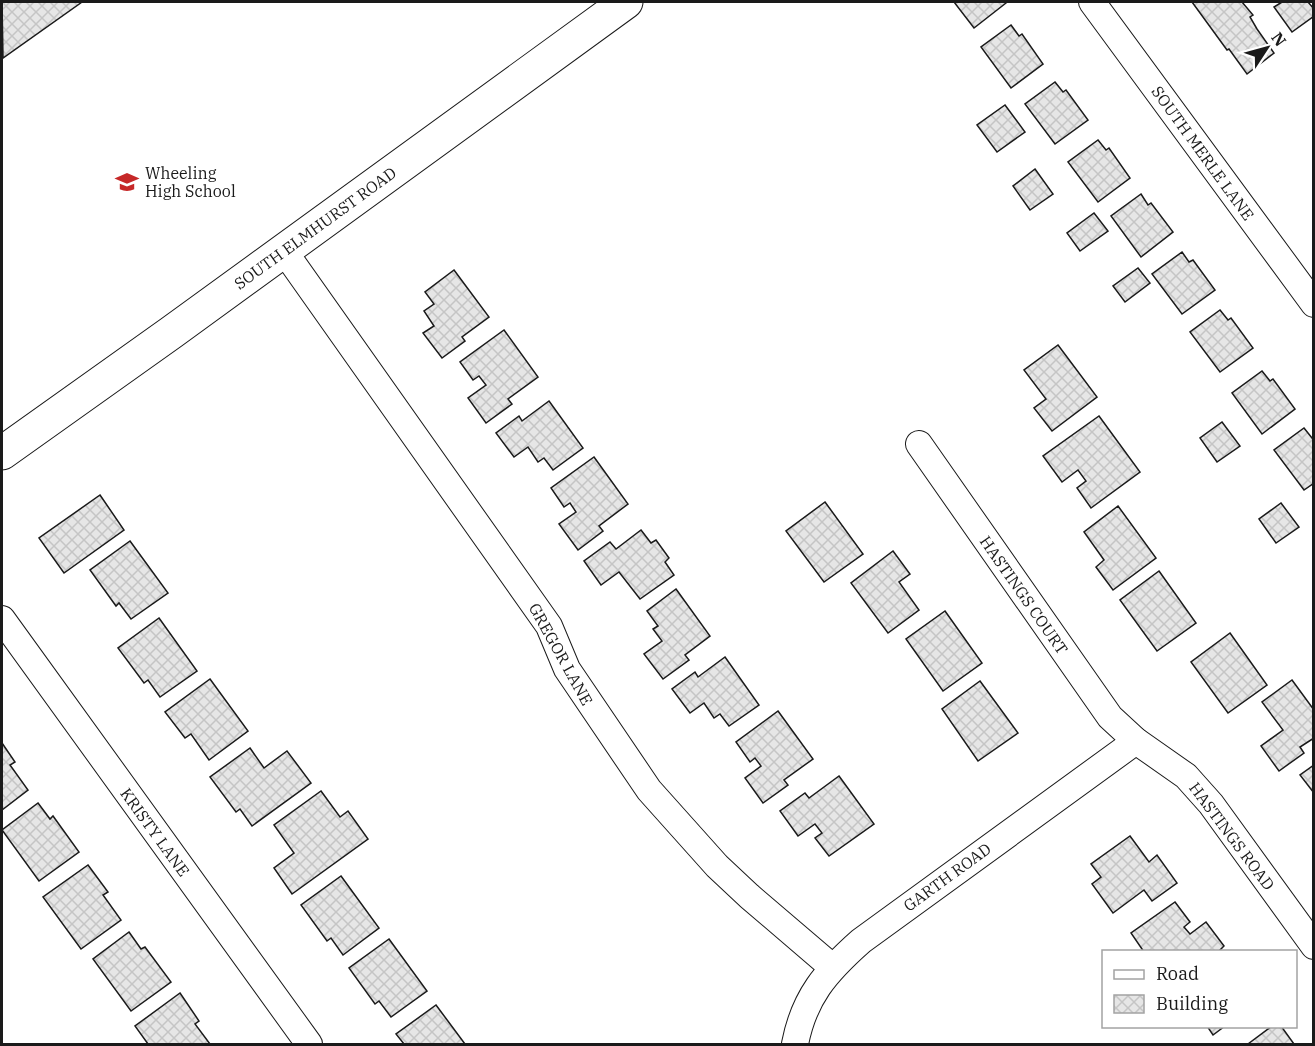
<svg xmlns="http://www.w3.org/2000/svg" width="1315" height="1046" font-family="'IBM Plex Serif',serif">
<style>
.building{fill:url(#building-cross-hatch);stroke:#1a1a1a;stroke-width:1.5}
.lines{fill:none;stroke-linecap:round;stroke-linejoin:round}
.minor-casing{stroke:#1a1a1a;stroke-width:28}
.primary-casing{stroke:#1a1a1a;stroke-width:35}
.minor{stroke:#fff;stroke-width:26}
.primary{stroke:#fff;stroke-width:33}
.labels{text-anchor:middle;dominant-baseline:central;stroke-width:4.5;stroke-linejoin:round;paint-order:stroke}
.street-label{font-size:16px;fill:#1a1a1a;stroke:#fff}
.poi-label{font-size:16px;fill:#1a1a1a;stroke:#fff;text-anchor:start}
</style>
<defs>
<pattern id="building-cross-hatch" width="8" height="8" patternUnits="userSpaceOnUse" patternTransform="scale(1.5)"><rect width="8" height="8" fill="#e6e6e6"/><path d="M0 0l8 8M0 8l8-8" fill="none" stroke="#c5c5c5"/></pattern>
</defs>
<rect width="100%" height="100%" fill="#fff"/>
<g class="building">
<polygon points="2,2 82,2 3,58"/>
<polygon points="954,2 1005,2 1006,3 974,28"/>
<polygon points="1192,2 1242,2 1253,15 1250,17 1257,29 1274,53 1247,74 1229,49 1227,50"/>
<polygon points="1282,2 1308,2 1314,9 1314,16 1292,32 1274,7"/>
<polygon points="1011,25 1019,36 1022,34 1043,64 1011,88 981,47"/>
<polygon points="1055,82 1063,92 1066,90 1088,120 1055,144 1025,104"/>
<polygon points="1005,105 1025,132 997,152 977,125"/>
<polygon points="1098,140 1106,150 1109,148 1130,178 1098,202 1068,162"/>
<polygon points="1035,169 1053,194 1030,210 1013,186"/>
<polygon points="1141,194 1148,205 1151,203 1173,232 1141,257 1111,216"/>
<polygon points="1094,213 1108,231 1080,251 1067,233"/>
<polygon points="1182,252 1189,262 1193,260 1215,290 1182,314 1152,274"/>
<polygon points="1138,268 1150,283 1125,302 1113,286"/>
<polygon points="454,270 489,317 462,337 465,341 442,358 423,333 434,326 424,311 434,304 425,292"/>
<polygon points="1220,310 1228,320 1231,318 1253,348 1220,372 1190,332"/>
<polygon points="504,330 538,377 508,399 512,404 486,423 468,398 486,385 479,376 473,380 460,362"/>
<polygon points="1058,345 1097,397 1052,431 1034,408 1046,399 1024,370"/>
<polygon points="1262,371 1270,381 1273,379 1295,409 1262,434 1232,393"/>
<polygon points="549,401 583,448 553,470 544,458 538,462 528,447 514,457 496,433 519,416 522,421"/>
<polygon points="1099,416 1140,472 1091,508 1077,488 1086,481 1078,470 1062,482 1043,456"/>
<polygon points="1222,422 1240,446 1217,462 1200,438"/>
<polygon points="1304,428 1312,438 1314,437 1314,483 1304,490 1274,450"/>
<polygon points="594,457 628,504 599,526 603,531 578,550 559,524 576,512 570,503 564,507 551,488"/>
<polygon points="100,495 124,530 64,573 39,538"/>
<polygon points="825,502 863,554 824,582 786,531"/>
<polygon points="1281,503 1299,527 1276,543 1259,519"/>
<polygon points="1118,506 1156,558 1113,590 1096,567 1104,560 1084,532"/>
<polygon points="641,530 651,543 656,540 669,558 665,562 674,575 640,599 619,572 601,585 584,561 610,542 616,549"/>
<polygon points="130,541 168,593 131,619 119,603 116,606 90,570"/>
<polygon points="893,551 910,574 899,582 919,610 888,633 851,583"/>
<polygon points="1159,571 1196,623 1157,651 1120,600"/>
<polygon points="676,589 710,636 685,655 689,660 663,679 644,654 662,641 653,629 658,626 647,611"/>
<polygon points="945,611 982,663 943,691 906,639"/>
<polygon points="159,618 197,671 160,697 148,680 144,683 118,648"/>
<polygon points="1230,633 1267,685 1228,713 1191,662"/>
<polygon points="725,657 759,705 729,726 720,714 714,718 704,703 690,713 672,689 695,672 698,677"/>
<polygon points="210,679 248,731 209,760 191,734 185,738 165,712"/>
<polygon points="1292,680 1314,710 1314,738 1300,747 1304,753 1279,771 1261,746 1283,730 1262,702"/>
<polygon points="980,681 1018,733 978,761 942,709"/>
<polygon points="778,711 813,759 784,780 788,785 763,803 745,778 761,766 755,758 750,762 736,742"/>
<polygon points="2,743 15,762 10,765 28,790 2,810"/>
<polygon points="250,748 264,768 287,751 311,783 252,826 240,809 236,812 210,777"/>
<polygon points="1314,765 1314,793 1300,775"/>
<polygon points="839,776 874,824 829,856 815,838 822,833 815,824 798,836 780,811 805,793 809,798"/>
<polygon points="321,791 340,817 348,811 368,839 292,894 274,868 294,853 274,825"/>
<polygon points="38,803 50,819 53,816 79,852 39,881 2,830"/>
<polygon points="1130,836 1149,862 1157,855 1177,883 1152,901 1144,890 1113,913 1092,884 1101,877 1091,864"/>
<polygon points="88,865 108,892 103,895 121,920 81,949 43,897"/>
<polygon points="341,876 379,928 343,955 331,938 327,941 301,905"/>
<polygon points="1175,902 1190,922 1184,927 1190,934 1206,922 1224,946 1218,952 1144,952 1131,933"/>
<polygon points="129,932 141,949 145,947 171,982 131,1011 93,959"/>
<polygon points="389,939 427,991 391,1017 379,1001 375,1004 349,968"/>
<polygon points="180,993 199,1021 195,1024 210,1044 148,1044 135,1026"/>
<polygon points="436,1005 465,1044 404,1044 396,1034"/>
<polygon points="1207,1026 1225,1026 1213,1035"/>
<polygon points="1272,1026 1281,1026 1294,1044 1248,1044"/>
</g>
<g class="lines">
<g class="minor-casing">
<g id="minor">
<polyline points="1092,2 1314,304"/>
<polyline points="284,251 549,626 567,669 649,790 717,866 749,896 832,967"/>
<polyline points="919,444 1110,717 1136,741 1186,776 1211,804 1314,946"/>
<polyline points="2,619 309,1044"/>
<path d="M795,1044C804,997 826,972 861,941L1136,741"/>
</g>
</g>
<g class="primary-casing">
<polyline id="primary" points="2,453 172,332 626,2"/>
</g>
<use href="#minor" class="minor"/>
<use href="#primary" class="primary"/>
</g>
<defs>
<g id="school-bare" transform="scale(1.8)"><path d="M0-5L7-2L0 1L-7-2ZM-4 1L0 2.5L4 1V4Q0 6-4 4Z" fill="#c62828" stroke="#fff" stroke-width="2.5" paint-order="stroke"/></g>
</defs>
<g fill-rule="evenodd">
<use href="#school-bare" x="127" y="182"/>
</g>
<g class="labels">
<g class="street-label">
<text transform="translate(1203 153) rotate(54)">SOUTH MERLE LANE</text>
<text transform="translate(315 228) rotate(-36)">SOUTH ELMHURST ROAD</text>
<text transform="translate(1024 595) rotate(55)">HASTINGS COURT</text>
<text transform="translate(561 654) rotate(61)">GREGOR LANE</text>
<text transform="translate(155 832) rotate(54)">KRISTY LANE</text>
<text transform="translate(1232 836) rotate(53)">HASTINGS ROAD</text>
<text transform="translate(947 877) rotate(-36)">GARTH ROAD</text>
</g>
<g class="poi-label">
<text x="145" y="173">Wheeling<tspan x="145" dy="18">High School</tspan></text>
</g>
</g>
<rect width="1315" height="1046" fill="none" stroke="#1a1a1a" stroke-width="6"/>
<rect x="1102" y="950" width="195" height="78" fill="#ffffff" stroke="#a3a3a3" stroke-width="1.5"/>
<rect x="1114" y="970" width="30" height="9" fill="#ffffff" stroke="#a3a3a3" stroke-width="1.5"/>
<text x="1156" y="980" font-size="18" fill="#1a1a1a">Road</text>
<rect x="1114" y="995" width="30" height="18" fill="url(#building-cross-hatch)" stroke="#a3a3a3" stroke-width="1.5"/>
<text x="1156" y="1010" font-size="18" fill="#1a1a1a">Building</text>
<g transform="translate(1267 48) rotate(54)" stroke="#ffffff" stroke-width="4.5" paint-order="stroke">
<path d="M0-4.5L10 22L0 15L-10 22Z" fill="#1a1a1a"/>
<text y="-9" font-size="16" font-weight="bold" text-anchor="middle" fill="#1a1a1a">N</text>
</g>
</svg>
